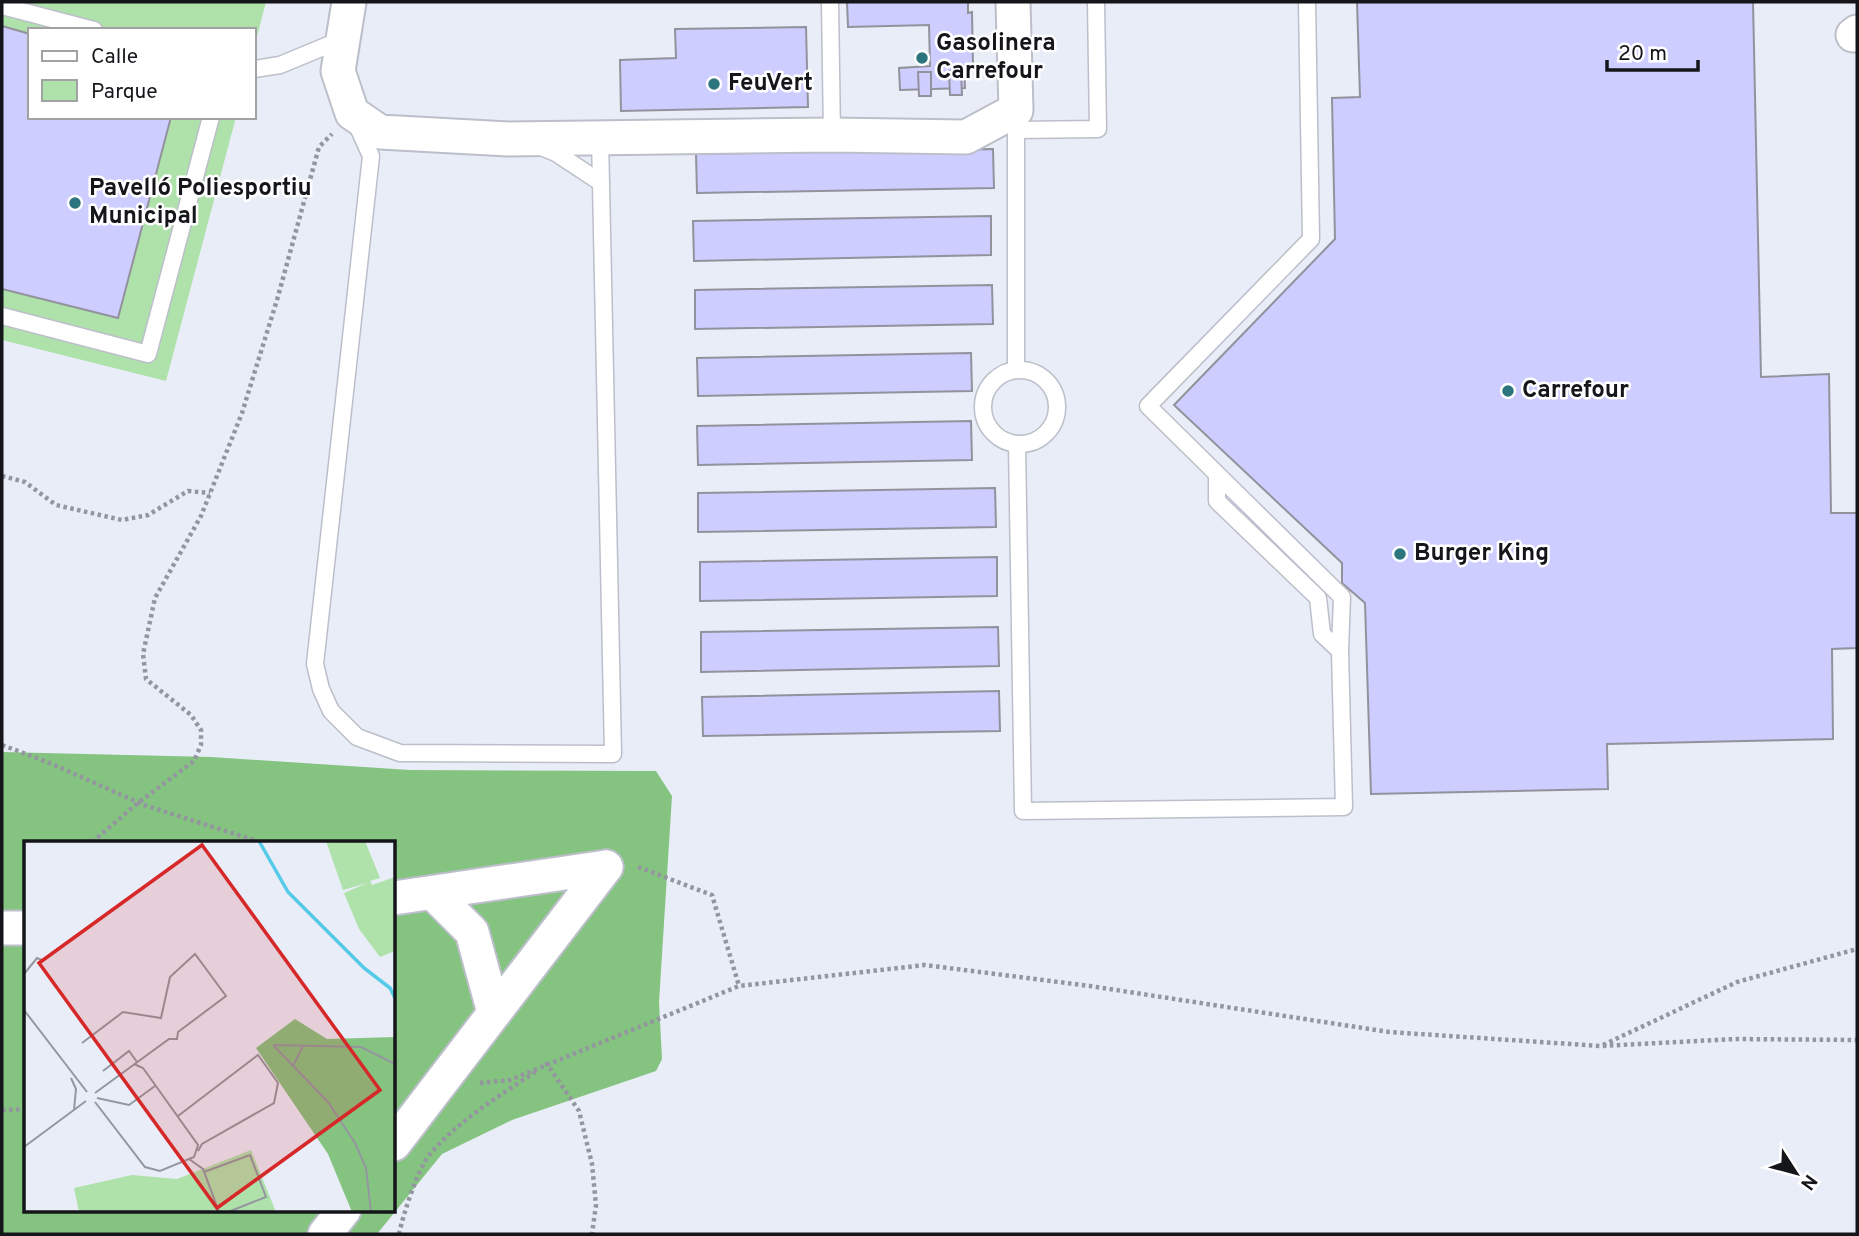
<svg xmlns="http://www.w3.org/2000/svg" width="1859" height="1236" font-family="Overpass,sans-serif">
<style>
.green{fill:#afe2ab}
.forest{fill:#85c381;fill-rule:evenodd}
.building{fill:#cecdff;stroke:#92929d;stroke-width:2}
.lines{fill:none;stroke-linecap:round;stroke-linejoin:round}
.service-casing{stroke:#bcbfca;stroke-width:19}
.minor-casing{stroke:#bcbfca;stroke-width:37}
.path{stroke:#93969e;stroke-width:4.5;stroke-dasharray:3.5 3.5;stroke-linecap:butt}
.service{stroke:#fff;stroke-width:16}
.minor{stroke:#fff;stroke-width:33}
.poi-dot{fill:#2d757e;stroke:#fff;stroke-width:2.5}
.labels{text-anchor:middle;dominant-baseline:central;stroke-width:5;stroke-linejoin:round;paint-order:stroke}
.poi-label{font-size:24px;font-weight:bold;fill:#15161a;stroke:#fff;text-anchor:start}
.inset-river{fill:none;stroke:#55cae9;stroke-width:3.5}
.inset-road{fill:none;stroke:#94979f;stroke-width:2}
.view{fill:#d62828;fill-opacity:0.15;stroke:#d62828;stroke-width:3.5}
.inset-edge{fill:none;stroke:#15161a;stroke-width:3.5}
</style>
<rect width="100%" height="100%" fill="#e9edf8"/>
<polygon class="green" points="2,2 266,2 254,48 254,30 30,30 30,117 236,117 166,381 2,340"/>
<path class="forest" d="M2,752L211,757L410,770L656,771L672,796L659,1002L662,1059L656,1071L512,1120L442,1154L377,1234H2ZM26,842H394V1210H26Z"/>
<g class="building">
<polygon points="847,2 968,2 968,13 972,12 973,65 964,65 965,88 900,90 899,68 930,66 929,25 848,27"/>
<polygon points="1357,2 1753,2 1761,377 1829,374 1831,513 1857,513 1857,648 1832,649 1833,739 1607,744 1608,789 1371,794 1365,603 1342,583 1342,563 1174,405 1335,239 1332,98 1360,97"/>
<polygon points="2,26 30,34 30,117 171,117 118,318 2,289"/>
<polygon points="806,27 808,107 621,111 620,60 676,58 675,29"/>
<polygon points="949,71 961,71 962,95 950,95"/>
<polygon points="918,72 931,72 931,96 919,96"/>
<polygon points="993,149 994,188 697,193 696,154"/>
<polygon points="991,216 991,255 694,261 693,221"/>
<polygon points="992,285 993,324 695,329 695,290"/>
<polygon points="971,353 972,391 698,396 697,358"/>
<polygon points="971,421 972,460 698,465 697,426"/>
<polygon points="995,488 996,527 698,532 698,493"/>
<polygon points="997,557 997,596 700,601 700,562"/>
<polygon points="998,627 999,666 701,672 701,632"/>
<polygon points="999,691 1000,731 703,736 702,697"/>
</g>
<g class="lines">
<g class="service-casing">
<g id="service">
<polyline points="830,2 832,135"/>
<polyline points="2,6 94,30"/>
<polyline points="254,69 280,65 343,39"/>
<polyline points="1016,110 1016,370"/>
<polyline points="356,123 371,156 315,664 321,689 331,711 357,737 400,753 613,754 600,137"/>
<polyline points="1016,130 1098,129 1096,2"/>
<polyline points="541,147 556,153 600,182"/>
<polyline points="2,316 148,354 211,117"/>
<circle cx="1020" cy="407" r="37"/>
<polyline points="1017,444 1023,811 1344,807 1340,651 1322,634 1318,598 1217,501 1217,474 1148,406 1311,239 1307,2"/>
<polyline points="1217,474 1342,597 1340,651"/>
</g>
</g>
<g class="minor-casing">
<g id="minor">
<polyline points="349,2 338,71 352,113 380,132 508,139 832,135 966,137 1016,110 1013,2"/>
<polyline points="1853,35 1857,32"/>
<polyline points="433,893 472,932 494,1013"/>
<polyline points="394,898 606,867"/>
<polyline points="2,928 26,928"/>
<polyline points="394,1144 606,867"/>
<polyline points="325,1234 344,1210"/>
</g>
</g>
<g class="path">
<polyline points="2,476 25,482 56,505 122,520 148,515 188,491 210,493"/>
<polyline points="2,745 52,764 144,805 260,842"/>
<polyline points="92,842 138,803 194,761 201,745 201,730 191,715 146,679 143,654 155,598 201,516 242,413 277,300 319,147 332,134"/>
<polyline points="638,867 712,895 739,986"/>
<polyline points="1603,1045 1737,982 1857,949"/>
<polyline points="545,1065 547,1064 579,1111 592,1164 596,1205 592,1234"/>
<polyline points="480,1083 510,1080 739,986 925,965 1090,986 1389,1032 1601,1046 1735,1039 1857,1040"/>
<polyline points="2,1110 26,1109"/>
<path d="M399,1234C403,1215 418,1168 430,1154C460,1119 501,1095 538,1070"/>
</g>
<use href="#service" class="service"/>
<use href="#minor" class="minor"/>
</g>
<g class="poi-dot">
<circle cx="922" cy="58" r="7"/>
<circle cx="714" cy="84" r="7"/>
<circle cx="75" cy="203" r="7"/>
<circle cx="1508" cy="391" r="7"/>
<circle cx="1400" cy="554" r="7"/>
</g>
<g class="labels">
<g class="poi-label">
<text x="936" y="44">Gasolinera<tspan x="936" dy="28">Carrefour</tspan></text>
<text x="728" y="84">FeuVert</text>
<text x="89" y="189">Pavelló Poliesportiu<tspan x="89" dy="28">Municipal</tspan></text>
<text x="1522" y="391">Carrefour</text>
<text x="1414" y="554">Burger King</text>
</g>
</g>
<g transform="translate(24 841)">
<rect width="371" height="371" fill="#e9edf8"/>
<path d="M341,0L356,37L346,40L348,44L371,36V110L356,116L335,88L320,52L343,42L319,49L302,0ZM227,309L252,371H55L50,347L108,334L153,338Z" fill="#afe2ab"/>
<path d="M271,178L303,198L371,196V371H328L304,313L232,207Z" fill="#85c381"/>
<path class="inset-river" d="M235,0L264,51L340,127L366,147L371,157"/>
<path class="inset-road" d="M0,133L13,117L20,120M0,169L63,251M58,202L99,171L137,177L146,136L171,113L202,155L154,191L153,198H145L71,252M249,204L304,261L331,302L342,327L347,371M250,204L337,206L371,223M269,225L279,205M79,230L105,210L113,221M47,237L52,248L50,269M73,257L105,264L131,245M71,261L121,326L136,330L170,316L174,304L119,227L110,223M154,275L234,214L254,242L250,262L178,303L174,310M0,306L62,260M165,318L179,328L195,371M180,331L226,314L242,356L204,371"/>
<path class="view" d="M178,4L356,249L193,367L15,122Z"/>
<rect width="371" height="371" class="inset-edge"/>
</g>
<rect width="1859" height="1236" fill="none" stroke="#15161a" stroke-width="7"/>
<rect x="28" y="28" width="228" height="91" fill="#ffffff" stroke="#a1a2a3" stroke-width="2"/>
<rect x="42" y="51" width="35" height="10" fill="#ffffff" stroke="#a1a2a3" stroke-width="2"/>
<text x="91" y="63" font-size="21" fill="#15161a">Calle</text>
<rect x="42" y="80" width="35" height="21" fill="#afe2ab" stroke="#a1a2a3" stroke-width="2"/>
<text x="91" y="98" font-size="21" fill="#15161a">Parque</text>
<g transform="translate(1796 1173) rotate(126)" stroke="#ffffff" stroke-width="5" paint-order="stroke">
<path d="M0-5L12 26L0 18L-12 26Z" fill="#15161a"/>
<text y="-10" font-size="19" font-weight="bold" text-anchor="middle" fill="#15161a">N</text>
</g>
<path d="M1607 60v10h91v-10" fill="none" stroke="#15161a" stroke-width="3.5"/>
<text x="1618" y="60" font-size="21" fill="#15161a" stroke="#ffffff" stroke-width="5" paint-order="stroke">20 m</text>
</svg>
